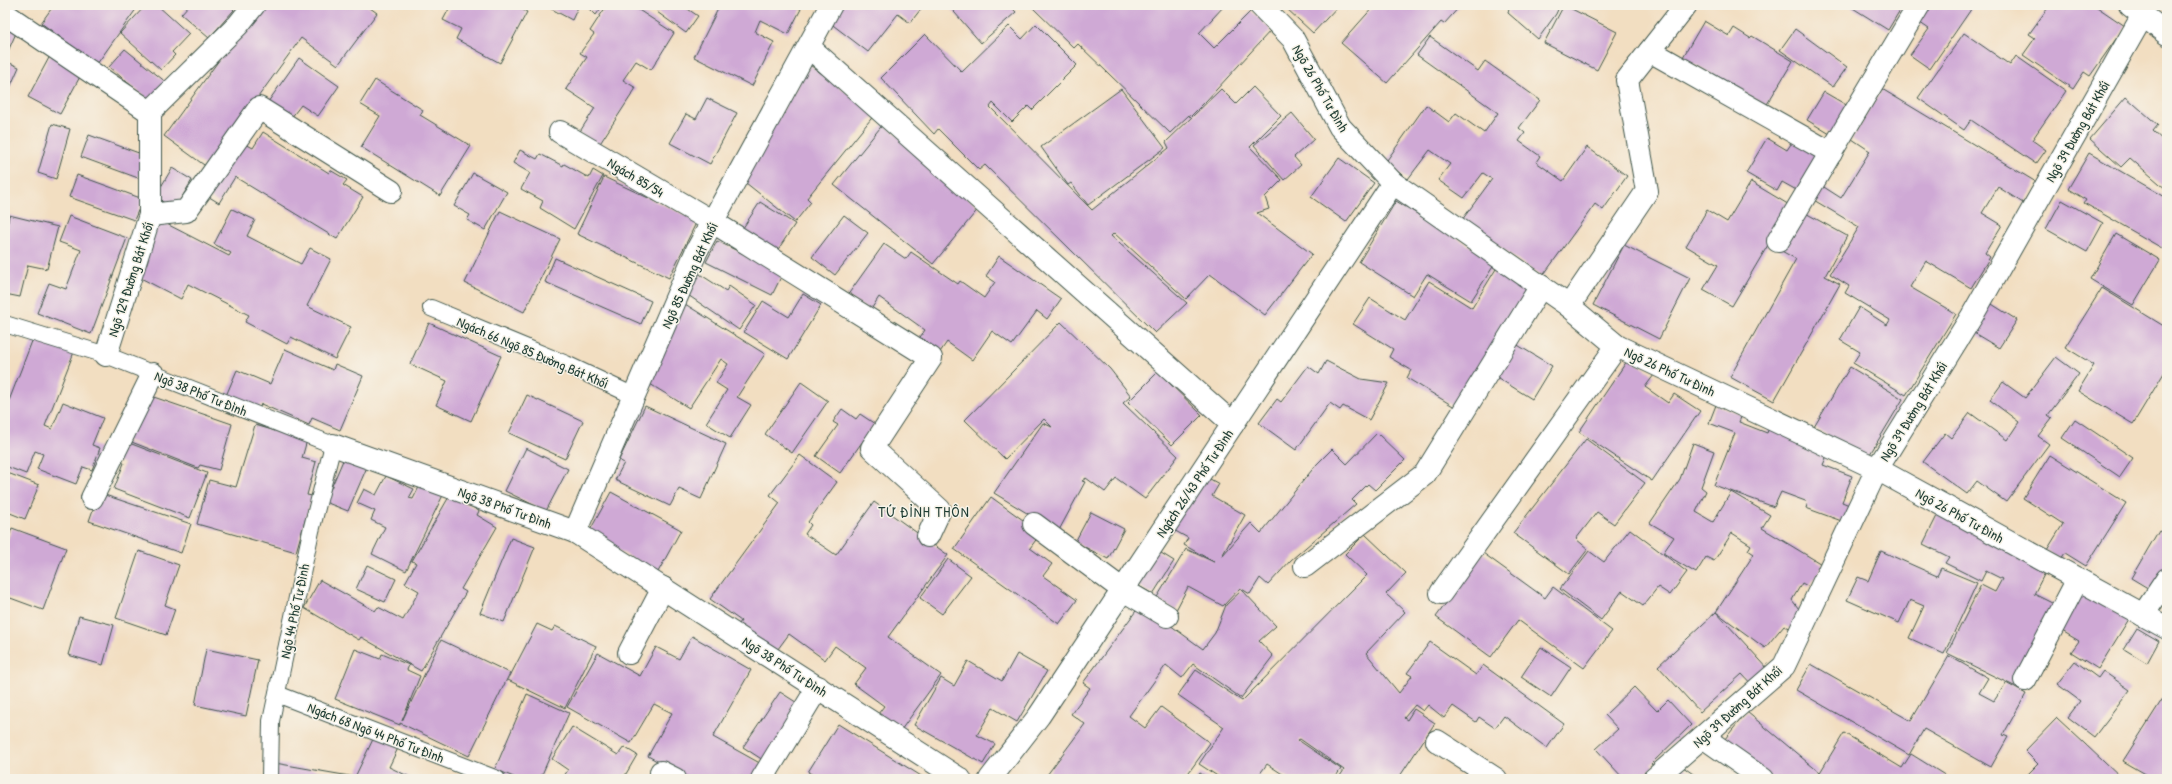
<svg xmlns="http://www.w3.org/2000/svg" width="2172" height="784" font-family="'Patrick Hand',sans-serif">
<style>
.building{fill:#cfa9d5}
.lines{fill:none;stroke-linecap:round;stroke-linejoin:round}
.service-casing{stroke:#3f5549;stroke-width:18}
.minor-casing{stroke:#3f5549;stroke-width:24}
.service{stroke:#fff;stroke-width:16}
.minor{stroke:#fff;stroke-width:22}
.labels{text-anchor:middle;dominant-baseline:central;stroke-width:3;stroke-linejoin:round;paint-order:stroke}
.street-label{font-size:14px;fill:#1f3d34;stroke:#f7f3e8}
.neighbourhood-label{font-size:15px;letter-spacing:1px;fill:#1f3d34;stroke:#f7f3e8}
</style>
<rect width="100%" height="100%" fill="#f7f3e8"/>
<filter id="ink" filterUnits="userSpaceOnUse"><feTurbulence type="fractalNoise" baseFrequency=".025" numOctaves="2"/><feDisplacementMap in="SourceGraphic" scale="8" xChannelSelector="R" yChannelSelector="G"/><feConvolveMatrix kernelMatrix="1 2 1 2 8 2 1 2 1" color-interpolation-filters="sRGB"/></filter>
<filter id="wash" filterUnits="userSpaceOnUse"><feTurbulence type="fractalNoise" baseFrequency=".012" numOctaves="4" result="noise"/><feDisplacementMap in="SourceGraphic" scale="16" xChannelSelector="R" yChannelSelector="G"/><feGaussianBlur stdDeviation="0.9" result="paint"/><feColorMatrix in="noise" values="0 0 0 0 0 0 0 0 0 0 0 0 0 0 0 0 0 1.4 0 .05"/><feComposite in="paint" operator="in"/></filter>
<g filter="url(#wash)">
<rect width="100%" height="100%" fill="#f2dec1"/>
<g id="blocks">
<g class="building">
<polygon points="54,5 139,5 97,64 41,23"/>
<polygon points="146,5 157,5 189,34 172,52 175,55 161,70 120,33"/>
<polygon points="189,5 229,5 234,10 209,38 181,14"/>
<polygon points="259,5 366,5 377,13 338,65 301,38 250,108 211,170 164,136"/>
<polygon points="451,5 513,5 527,12 500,63 456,39 461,29 443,20"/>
<polygon points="544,5 579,5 572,20"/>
<polygon points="586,5 603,5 596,15"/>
<polygon points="607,5 631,5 674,33 651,70 636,61 623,80 636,88 599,145 579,133 595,108 566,89 587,57 580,53 594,34 590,31"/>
<polygon points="662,5 682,5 698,16 686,33 657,12"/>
<polygon points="720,5 793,5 801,9 788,34 760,20 755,32 774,42 752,86 694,57"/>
<polygon points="835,5 924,5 910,23 898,14 868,52 825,19"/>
<polygon points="948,5 1015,5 1012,8 1016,12 981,43"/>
<polygon points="1036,5 1225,5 1199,33 1214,48 1251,11 1271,30 1206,101 1190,117 1189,115 1170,133 1078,44 1074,48 1033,8"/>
<polygon points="1289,5 1339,5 1313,33 1286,8"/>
<polygon points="1375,5 1383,8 1385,5 1461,5 1444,24 1441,22 1387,83 1341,43"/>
<polygon points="1510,5 1560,5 1556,14 1538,39 1508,13"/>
<polygon points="1564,5 1617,32 1597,70 1544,43"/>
<polygon points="1848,5 1903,5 1888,30"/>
<polygon points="1922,5 1974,5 1930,69 1910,55 1929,29 1913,18"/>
<polygon points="2050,5 2094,5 2125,26 2090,76 2084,72 2073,89 2023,55 2035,38 2029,34"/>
<polygon points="5,18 20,24 5,58"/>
<polygon points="1704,21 1729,36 1734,28 1750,38 1752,36 1793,61 1766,106 1683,57"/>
<polygon points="1036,24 1077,65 1032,110 1028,106 1012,122 993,103 990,107 1092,210 1169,148 1166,142 1221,89 1236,104 1253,87 1281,116 1250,147 1282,180 1265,197 1269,209 1257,213 1312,254 1265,315 1210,274 1186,299 1114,233 1111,236 1187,303 1155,333 985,165 979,170 938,129 934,134 881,78 925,34 962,72 1009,26 1022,39"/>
<polygon points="1795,29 1847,67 1833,87 1780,50"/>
<polygon points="1964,33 2010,65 2016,56 2066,91 2032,140 2046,150 2036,164 1971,120 1964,130 1918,98"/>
<polygon points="1430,37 1478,71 1485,61 1540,100 1519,128 1525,133 1519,141 1540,156 1536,162 1563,181 1587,147 1627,176 1603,210 1595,204 1542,277 1462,220 1492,179 1483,173 1464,198 1438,180 1450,164 1430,150 1408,179 1385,163 1426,105 1449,122 1456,113 1484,133 1498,113 1417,55"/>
<polygon points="125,49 167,83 151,102 109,67"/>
<polygon points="51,54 83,71 60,114 28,97"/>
<polygon points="299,58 339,86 318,116 301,105 291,118 268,102"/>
<polygon points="5,61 19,67 8,92 5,91"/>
<polygon points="810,65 875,114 807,198 811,202 795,222 741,179"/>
<polygon points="375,80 423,110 420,115 471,146 440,196 361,147 380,116 360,104"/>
<polygon points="1121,89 1165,148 1088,205 1071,183 1068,185 1041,147"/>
<polygon points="1882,89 2036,182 2023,203 1998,187 1982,213 2002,225 1985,253 1990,257 1971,288 1926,261 1910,287 1956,314 1906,395 1853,363 1860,352 1840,340 1859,307 1887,325 1890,320 1845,293 1849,286 1830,274 1859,227 1807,196 1816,182 1841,198 1870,151 1852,139"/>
<polygon points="1824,92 1855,110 1838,139 1807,120"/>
<polygon points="2126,97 2158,125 2153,131 2167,144 2167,190 2130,158 2121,167 2090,139"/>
<polygon points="707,98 737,113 710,164 670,143 686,114 696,119"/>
<polygon points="1292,113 1314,139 1294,157 1301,165 1284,180 1254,145"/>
<polygon points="884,123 979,208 933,264 834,185"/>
<polygon points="52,124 70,129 56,179 38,173"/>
<polygon points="263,132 329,173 330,170 347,180 343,185 363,197 337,239 235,177 219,203 206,195 240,141 253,148"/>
<polygon points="89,135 147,156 138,178 81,157"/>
<polygon points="1767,138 1787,150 1793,141 1821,157 1800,192 1782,182 1777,191 1746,173"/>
<polygon points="520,150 537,159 540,154 563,166 564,164 589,178 593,170 603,176 574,229 540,208 543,201 521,189 530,173 513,163"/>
<polygon points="2089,153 2167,198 2167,251 2084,203 2086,200 2068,189"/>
<polygon points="1339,158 1374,183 1346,222 1311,197"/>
<polygon points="172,168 192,180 175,209 155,197"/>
<polygon points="473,173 507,192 485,230 467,220 470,215 454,206"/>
<polygon points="77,175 143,199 134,220 69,197"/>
<polygon points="604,177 697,221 669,278 577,234"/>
<polygon points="1751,182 1791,206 1732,306 1703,290 1718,265 1686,246 1707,210 1727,222"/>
<polygon points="2062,200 2103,223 2087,252 2046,229"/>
<polygon points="1396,201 1496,262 1471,301 1427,274 1413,296 1359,262"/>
<polygon points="760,202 795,224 775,254 741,231"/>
<polygon points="232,209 255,220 247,236 301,264 310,248 331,259 307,306 351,327 335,359 291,337 287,344 245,322 249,315 188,284 181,299 133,274 161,221 229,256 231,253 214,244"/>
<polygon points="1800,210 1847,236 1825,276 1840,284 1774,401 1730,377 1796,259 1778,249"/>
<polygon points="500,211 560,239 524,312 465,283"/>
<polygon points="9,215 58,227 47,269 28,265 20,297 5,294 5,221 8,222"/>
<polygon points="844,215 868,233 835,275 812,257"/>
<polygon points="69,216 127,238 91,334 37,313 49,283 66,289 81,250 59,242"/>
<polygon points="2116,234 2160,260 2133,305 2090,279"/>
<polygon points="717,241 783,273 772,295 706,262"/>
<polygon points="884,244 906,259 911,252 958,284 960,281 984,298 995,282 986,276 999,256 1061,299 1047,319 1037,311 1012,345 992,331 972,360 947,342 938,355 918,340 925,330 879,297 870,311 847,296"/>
<polygon points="1624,245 1690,278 1659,339 1593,305"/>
<polygon points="555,258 651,301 641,324 545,282"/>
<polygon points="1499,264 1534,285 1458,409 1407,378 1411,370 1389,357 1393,349 1353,324 1370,298 1405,320 1429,281 1472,308"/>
<polygon points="698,273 726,291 729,286 756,305 739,330 685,293"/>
<polygon points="2102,288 2167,328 2167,368 2133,424 2078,391 2094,365 2065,347"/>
<polygon points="803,294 821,305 788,359 744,332 763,301 789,317"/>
<polygon points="1987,301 2017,320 1999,348 1969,330"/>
<polygon points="685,304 765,354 737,397 751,405 730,438 706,423 727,390 716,383 728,364 721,359 689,408 645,381"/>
<polygon points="1061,322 1110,369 1131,396 1123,403 1178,456 1145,499 1116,478 1105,492 1086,478 1082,481 1085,482 1058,532 994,493 1043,423 1052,427 1044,419 1005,459 965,420"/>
<polygon points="429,323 501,356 471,421 436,405 447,381 410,364"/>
<polygon points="34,336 74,352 45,426 52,429 63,402 103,418 92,445 100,448 92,470 83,467 76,484 37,469 43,454 35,451 26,474 5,466 5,411"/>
<polygon points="1511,341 1552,366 1532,399 1490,373"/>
<polygon points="285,349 333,370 335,364 363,376 340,430 312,418 309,425 261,404 258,412 225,398 237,370 270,384"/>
<polygon points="2056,357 2079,374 2048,415 2052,418 2038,436 2049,444 2006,502 1977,481 1967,494 1923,462 1945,433 1951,438 1970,413 2007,440 2019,422 1990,400 2003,382 2025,398"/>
<polygon points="1629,358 1654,375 1645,387 1668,403 1674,394 1700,411 1652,481 1579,432"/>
<polygon points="1326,361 1361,379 1389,383 1369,420 1343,406 1340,410 1330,403 1296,450 1259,423 1277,399 1281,402 1308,366 1319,374"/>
<polygon points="1850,367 1903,399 1867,459 1814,427"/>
<polygon points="1158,372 1202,415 1172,445 1128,402"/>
<polygon points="801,382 828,401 792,453 765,434"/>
<polygon points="145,394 232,424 219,470 200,465 198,468 124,439"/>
<polygon points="527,395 583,421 565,459 509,433"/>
<polygon points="1716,405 1742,415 1739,422 1767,433 1770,425 1830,448 1823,465 1852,476 1842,502 1854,507 1847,523 1806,508 1808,502 1781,492 1774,507 1714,485 1735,433 1709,423"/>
<polygon points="645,406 726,444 701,499 679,489 670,506 615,480 624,463 619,460"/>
<polygon points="842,409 856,419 860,414 875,424 840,473 816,456 838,425 833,422"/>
<polygon points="2075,419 2133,458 2120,477 2062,438"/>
<polygon points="255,425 307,440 302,458 316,462 307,495 312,496 296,552 197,524 209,480 236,487"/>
<polygon points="1377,433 1405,460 1375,490 1368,484 1352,500 1356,504 1291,560 1268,585 1260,578 1250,594 1240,588 1223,606 1188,587 1176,610 1156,599 1186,549 1214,562 1184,545 1188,538 1170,528 1201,474 1219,484 1212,496 1245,515 1222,556 1251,523 1261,533 1316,465 1332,449 1347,464"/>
<polygon points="1586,439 1645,483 1614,524 1597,512 1576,539 1588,549 1569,574 1513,533"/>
<polygon points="124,441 207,473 190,518 114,489 124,463 117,461"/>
<polygon points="1693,443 1714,451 1701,487 1706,491 1696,512 1713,522 1731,492 1770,515 1762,528 1823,565 1809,587 1802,583 1792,600 1802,613 1791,629 1784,625 1765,648 1716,612 1754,554 1748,550 1751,545 1732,533 1714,561 1706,557 1696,573 1663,553 1674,537 1650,523 1680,479"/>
<polygon points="526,448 568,469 546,511 505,491"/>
<polygon points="800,455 837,482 808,522 811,525 805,534 836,555 874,502 948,555 888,637 941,675 901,730 878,714 884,706 854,684 866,668 835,646 825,660 789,634 775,653 737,627 741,621 710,599 780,503 770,495"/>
<polygon points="2050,455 2126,503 2086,566 2065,553 2061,559 2047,550 2063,524 2023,498"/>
<polygon points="344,458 367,467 348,511 325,502"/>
<polygon points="5,472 39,485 25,519 5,511"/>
<polygon points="386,476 414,489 409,498 413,499 422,481 445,491 406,571 372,554 385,527 371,520 375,511 357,503 364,489 376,495"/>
<polygon points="611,492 681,530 658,572 588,534"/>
<polygon points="99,493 191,524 181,553 89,521"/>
<polygon points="450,495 479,511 477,515 497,527 461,589 466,592 421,671 361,637 359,640 304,608 320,580 375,611 378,607 403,620 419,591 405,583 416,563 412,561"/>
<polygon points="991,497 1041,533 1030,548 1052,564 1043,576 1077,600 1059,624 954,549"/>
<polygon points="1091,512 1124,529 1108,559 1075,542"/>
<polygon points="1939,512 2047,569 2034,594 2060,607 2020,689 1947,653 1981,585 1995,592 2002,579 1986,571 1981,581 1945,563 1949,557 1923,544"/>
<polygon points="12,528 66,548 43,610 5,596 7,578 5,577 5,546"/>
<polygon points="1630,529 1687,572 1670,595 1658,587 1643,606 1622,591 1601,620 1560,589 1589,551 1604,562"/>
<polygon points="2159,530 2167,534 2167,575 2156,593 2131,578"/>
<polygon points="1365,534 1406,573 1386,594 1405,612 1366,653 1399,693 1412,676 1407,673 1430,642 1476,675 1483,665 1564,724 1547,748 1504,716 1495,728 1479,717 1476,722 1453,706 1444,718 1428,705 1423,711 1415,705 1404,718 1407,720 1414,709 1435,723 1398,779 1338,779 1344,770 1300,739 1298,740 1341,769 1334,779 1290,779 1267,764 1256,779 1222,779 1199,764 1224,727 1178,695 1196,670 1242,701 1367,575 1345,554"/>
<polygon points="511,538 535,547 504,622 480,613"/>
<polygon points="1153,548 1174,561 1153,594 1132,582"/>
<polygon points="139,551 179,565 165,605 175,609 166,635 116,618"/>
<polygon points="1881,551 1937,576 1941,568 1977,583 1944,654 1909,638 1924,606 1910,600 1899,623 1847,600 1858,577 1868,581"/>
<polygon points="1483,553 1545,598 1553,587 1612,631 1584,668 1518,620 1491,657 1436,617"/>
<polygon points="948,559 971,576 942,614 920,598"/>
<polygon points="367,565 396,579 385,602 356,589"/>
<polygon points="2082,589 2129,619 2098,669 2071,652 2079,641 2057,628"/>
<polygon points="1242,590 1276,626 1259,641 1273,656 1241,698 1193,664 1182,678 1166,665 1129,716 1145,728 1161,707 1210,743 1184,779 1044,779 1085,724 1071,714 1090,688 1083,683 1141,604 1203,649 1215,633 1226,605"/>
<polygon points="1716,612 1770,671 1753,686 1742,674 1700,712 1658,666"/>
<polygon points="79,616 114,625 103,665 68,655"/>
<polygon points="537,624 552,631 555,626 596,646 565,708 508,680"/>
<polygon points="2137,628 2159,641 2147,663 2124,649"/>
<polygon points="692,636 751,670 713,737 765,766 758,779 747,779 741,776 739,779 702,779 697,776 696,779 689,779 648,756 672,713 654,704 631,743 567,707 598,653 640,676 656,647 679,659"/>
<polygon points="441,640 510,673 469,756 400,723 400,725 335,699 355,649 380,659 382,654 409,665 407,670 420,676 402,721"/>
<polygon points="1541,647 1571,667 1551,697 1521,677"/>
<polygon points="206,649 258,660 246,716 195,705"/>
<polygon points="1017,654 1047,671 1017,722 993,708 977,735 995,744 983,764 914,725 941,678 954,686 968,661 1002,681"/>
<polygon points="1949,656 1988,678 1979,693 1994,701 2006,683 2026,694 2003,735 2008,737 1991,767 1924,729 1909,755 1796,690 1811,664 1911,721"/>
<polygon points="2075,661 2098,678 2103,671 2130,690 2094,737 2068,717 2080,701 2057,684"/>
<polygon points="1634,687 1657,711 1668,700 1691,725 1651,764 1654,766 1640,779 1624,779 1596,749 1618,729 1605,715"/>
<polygon points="780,692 802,706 766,762 743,747"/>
<polygon points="2167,692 2167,779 2148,779 2149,776 2123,761"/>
<polygon points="527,694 569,713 540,779 518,779 495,769"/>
<polygon points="1747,712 1819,772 1813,779 1773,779 1724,740"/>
<polygon points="2057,718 2085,744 2122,779 2023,779 2038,764 2025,751"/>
<polygon points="838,724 873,746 926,779 820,779 808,772"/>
<polygon points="572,727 618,755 624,747 637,755 623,779 562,779 568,770 552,759"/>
<polygon points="1844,733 1902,768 1911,754 1951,779 1816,779"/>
<polygon points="375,735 399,746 389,767 414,779 273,779 275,763 355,777"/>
<polygon points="1679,764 1700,779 1668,779"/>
<polygon points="1200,773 1209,779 1195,779"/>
</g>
</g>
</g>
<g filter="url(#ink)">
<use href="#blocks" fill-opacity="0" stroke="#3f5549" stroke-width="1"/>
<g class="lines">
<g class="service-casing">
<g id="service">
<polyline points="431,308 566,364 634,396"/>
<polyline points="5,324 106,355 333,445 311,531 271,721 270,779"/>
<polyline points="277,694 497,779"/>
</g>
</g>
<g class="minor-casing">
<g id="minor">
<polyline points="1260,5 1293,39 1340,127 1393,183 1569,306 1617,346 1877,469 2167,628"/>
<polyline points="2130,5 2167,34"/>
<polyline points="5,14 150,112"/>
<polyline points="809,47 1233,424"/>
<polyline points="1650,51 1831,153"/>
<polyline points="560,132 713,222 931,358 872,448 940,510 928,536"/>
<polyline points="150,215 186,211 259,108 391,191"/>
<polyline points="1778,241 1919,5"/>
<polyline points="1569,306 1647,191 1627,80 1686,5"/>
<polyline points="106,355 150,215 150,112 238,25 254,5"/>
<polyline points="333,445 575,532 960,779"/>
<polyline points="92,498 153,374"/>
<polyline points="1034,524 1123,590 1167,616"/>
<polyline points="575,532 697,250 831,5"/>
<polyline points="1305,566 1425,474 1541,286"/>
<polyline points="1441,593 1617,346"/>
<polyline points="2143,615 2167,579"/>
<polyline points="629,653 663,588"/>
<polyline points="2025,680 2078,579"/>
<polyline points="1703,737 1763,779"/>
<polyline points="1437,741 1496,779"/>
<polyline points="661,772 675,779"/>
<polyline points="762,779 818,687"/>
<polyline points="990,779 1039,716 1393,183"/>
<polyline points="1654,779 1784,666 1877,469 1972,316 2143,15"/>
</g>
</g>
<use href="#service" class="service"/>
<use href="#minor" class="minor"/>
</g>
</g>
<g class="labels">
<g class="street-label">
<text transform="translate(1321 88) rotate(60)">Ngõ 26 Phố Tư Đình</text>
<text transform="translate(2077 131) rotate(-60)">Ngõ 39 Đường Bát Khối</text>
<text transform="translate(636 177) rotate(31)">Ngách 85/54</text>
<text transform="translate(689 275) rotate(-65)">Ngõ 85 Đường Bát Khối</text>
<text transform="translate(130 279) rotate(-72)">Ngõ 129 Đường Bát Khối</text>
<text transform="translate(533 352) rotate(23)">Ngách 66 Ngõ 85 Đường Bát Khối</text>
<text transform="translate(1670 371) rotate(25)">Ngõ 26 Phố Tư Đình</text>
<text transform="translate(201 393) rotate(22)">Ngõ 38 Phố Tư Đình</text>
<text transform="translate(1913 411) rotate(-58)">Ngõ 39 Đường Bát Khối</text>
<text transform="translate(1194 483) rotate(-56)">Ngách 26/43 Phố Tư Đình</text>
<text transform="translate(505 507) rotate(20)">Ngõ 38 Phố Tư Đình</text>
<text transform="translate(1960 515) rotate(29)">Ngõ 26 Phố Tư Đình</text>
<text transform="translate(294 611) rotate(-78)">Ngõ 44 Phố Tư Đình</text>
<text transform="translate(785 666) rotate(33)">Ngõ 38 Phố Tư Đình</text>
<text transform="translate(1737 706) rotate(-42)">Ngõ 39 Đường Bát Khối</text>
<text transform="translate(376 732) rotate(21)">Ngách 68 Ngõ 44 Phố Tư Đình</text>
</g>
<g class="neighbourhood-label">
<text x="924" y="511">TỨ ĐỈNH THÔN</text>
</g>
</g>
<rect width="2172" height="784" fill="none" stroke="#f7f3e8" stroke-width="20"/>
</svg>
